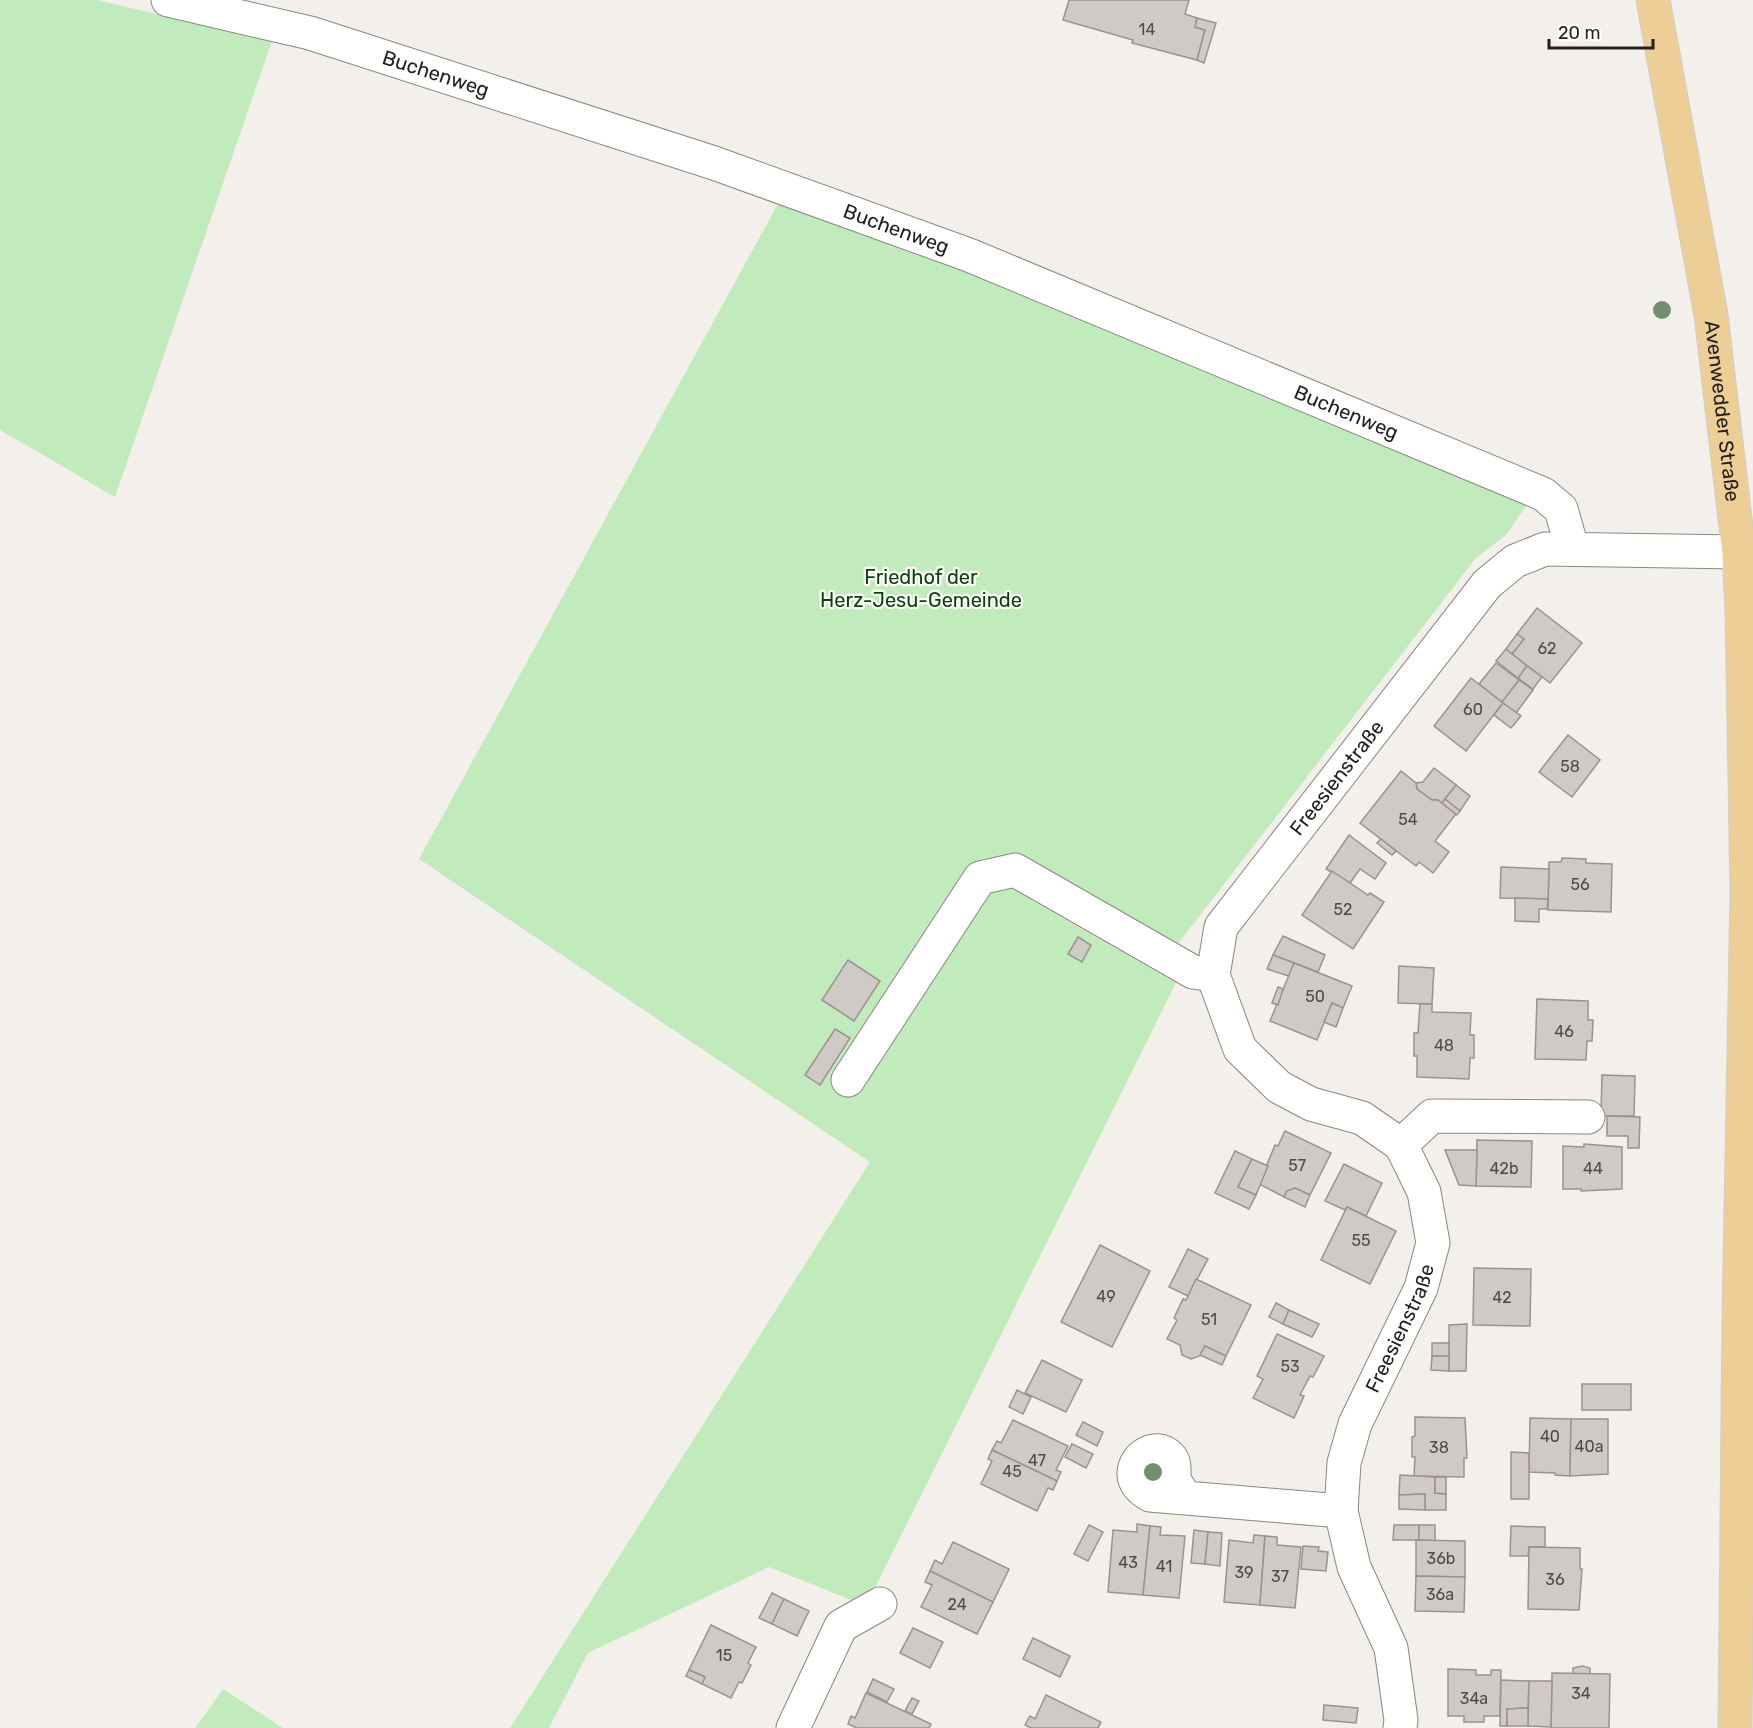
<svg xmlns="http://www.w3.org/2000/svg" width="1753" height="1728" font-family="Rubik,sans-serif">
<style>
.green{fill:#c2ebbd}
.building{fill:#d0cac7;stroke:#999390;stroke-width:1.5}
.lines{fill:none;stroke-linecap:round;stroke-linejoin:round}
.minor-casing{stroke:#8a8682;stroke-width:35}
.major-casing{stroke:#cecece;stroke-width:35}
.minor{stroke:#fff;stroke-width:33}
.major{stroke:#ecce96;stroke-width:33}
.tree{fill:#73906e}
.labels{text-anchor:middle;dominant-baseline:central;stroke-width:4.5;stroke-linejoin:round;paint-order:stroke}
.number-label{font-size:16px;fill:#4d4a48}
.street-label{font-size:20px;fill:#21201e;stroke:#fffdfb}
.park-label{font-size:20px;fill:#0a4308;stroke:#fffdfb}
</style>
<rect width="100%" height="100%" fill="#f3efea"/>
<g class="green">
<polygon points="0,0 97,0 272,41 115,497 0,430"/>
<polygon points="780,200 965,269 1526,506 1506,535 1476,558 1177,945 1049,873 1031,900 1176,983 866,1606 769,1567 588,1653 549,1728 510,1728 870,1162 419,859"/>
<polygon points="223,1689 283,1728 195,1728"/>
</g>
<g class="building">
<polygon points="1069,0 1189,0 1185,14 1197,18 1195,27 1205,30 1197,60 1132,43 1133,40 1063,20"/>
<polygon points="1197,18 1216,23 1204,63 1197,60 1205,30 1195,27"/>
<polygon points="1537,608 1582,643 1550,683 1512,654 1524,639 1517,634"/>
<polygon points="1517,634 1524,639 1512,654 1506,649"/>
<polygon points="1506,649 1527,666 1518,678 1496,661"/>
<polygon points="1496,663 1519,680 1502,702 1479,684"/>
<polygon points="1527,666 1542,677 1533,689 1518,678"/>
<polygon points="1471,678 1503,703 1466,751 1434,726"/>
<polygon points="1519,680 1533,690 1516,713 1502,702"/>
<polygon points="1503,703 1521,716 1511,728 1494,715"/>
<polygon points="1568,735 1600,760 1572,797 1539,772"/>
<polygon points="1434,768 1456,785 1442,803 1438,800 1432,800 1417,789 1416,783 1423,782"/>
<polygon points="1401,771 1416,783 1417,789 1432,800 1438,800 1456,814 1435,841 1449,852 1433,873 1419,862 1416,866 1360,823"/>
<polygon points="1456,785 1470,796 1460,811 1445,799"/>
<polygon points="1445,799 1460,811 1457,815 1442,803"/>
<polygon points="1349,835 1386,863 1375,879 1360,869 1350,883 1326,869"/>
<polygon points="1381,839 1396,851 1392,855 1377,843"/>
<polygon points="1562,858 1586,859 1586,863 1612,864 1611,912 1548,910 1549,862 1561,862"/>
<polygon points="1501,867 1549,869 1548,899 1500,898"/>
<polygon points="1332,871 1368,895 1370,893 1384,902 1353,949 1302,915"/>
<polygon points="1515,898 1548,899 1547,909 1539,909 1539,922 1515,921"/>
<polygon points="1283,936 1325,955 1318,972 1273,955"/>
<polygon points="1078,937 1091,945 1082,962 1068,954"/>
<polygon points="1273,955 1294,963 1289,976 1267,969"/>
<polygon points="848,960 880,981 854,1021 822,1000"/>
<polygon points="1294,963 1352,986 1343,1008 1332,1003 1317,1040 1270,1021"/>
<polygon points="1399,966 1434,968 1432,1004 1398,1003"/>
<polygon points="1278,987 1283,989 1278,1005 1272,1003"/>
<polygon points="1537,999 1588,1001 1588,1020 1593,1020 1592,1041 1587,1041 1586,1060 1535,1059"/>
<polygon points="1332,1003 1343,1008 1336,1027 1324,1022"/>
<polygon points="1420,1004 1432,1004 1432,1012 1471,1013 1470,1035 1474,1035 1474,1058 1470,1058 1469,1079 1417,1077 1417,1056 1414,1056 1414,1033 1418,1033"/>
<polygon points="835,1029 850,1038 820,1085 805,1075"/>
<polygon points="1602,1075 1635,1076 1634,1116 1601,1116"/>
<polygon points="1607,1116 1640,1117 1639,1148 1628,1148 1628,1136 1607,1136"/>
<polygon points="1285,1131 1331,1153 1310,1195 1295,1188 1287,1191 1284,1197 1259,1184 1275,1145 1278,1146"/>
<polygon points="1477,1140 1532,1141 1531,1187 1476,1186"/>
<polygon points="1584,1144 1622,1147 1622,1189 1581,1191 1581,1189 1563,1189 1563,1146 1584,1147"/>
<polygon points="1445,1150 1477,1150 1476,1186 1459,1185"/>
<polygon points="1235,1151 1252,1159 1238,1187 1256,1195 1249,1209 1215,1193"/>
<polygon points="1252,1159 1268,1166 1256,1195 1238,1187"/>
<polygon points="1344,1164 1382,1183 1366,1216 1347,1207 1345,1210 1325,1201"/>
<polygon points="1295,1188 1310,1195 1305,1207 1284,1197 1287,1191"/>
<polygon points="1347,1207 1396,1231 1370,1284 1321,1260"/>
<polygon points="1100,1245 1150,1271 1112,1347 1061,1322"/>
<polygon points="1188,1249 1208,1259 1188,1296 1169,1287"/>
<polygon points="1474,1268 1531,1269 1530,1326 1473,1325"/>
<polygon points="1196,1279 1251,1305 1226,1356 1205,1346 1200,1356 1191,1359 1182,1355 1180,1345 1167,1339 1177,1320 1174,1318 1183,1299 1186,1300"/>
<polygon points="1276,1303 1289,1310 1283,1324 1269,1317"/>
<polygon points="1289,1310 1319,1324 1312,1337 1283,1324"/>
<polygon points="1467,1324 1466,1371 1449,1371 1449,1325"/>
<polygon points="1277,1334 1324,1356 1313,1377 1310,1376 1300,1395 1304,1396 1294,1418 1253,1398 1263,1379 1257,1376"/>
<rect x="1432" y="1343" width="17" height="13"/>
<polygon points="1205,1346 1226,1356 1222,1365 1200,1355"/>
<polygon points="1432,1356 1449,1356 1449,1371 1431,1370"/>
<polygon points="1042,1360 1082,1380 1066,1412 1025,1393"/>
<rect x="1582" y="1384" width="49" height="26"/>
<polygon points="1017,1390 1031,1397 1023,1414 1009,1407"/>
<polygon points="1415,1417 1465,1418 1467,1458 1464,1458 1464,1477 1414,1476 1415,1457 1412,1457 1412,1437 1415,1436"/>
<polygon points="1530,1418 1571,1419 1570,1476 1555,1475 1555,1473 1529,1472"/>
<polygon points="1571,1419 1608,1419 1608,1474 1570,1476"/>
<polygon points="1013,1420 1068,1446 1056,1470 1061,1472 1057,1481 992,1450 997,1441 1001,1443"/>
<polygon points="1083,1422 1103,1432 1097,1446 1076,1435"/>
<polygon points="1072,1444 1093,1454 1086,1468 1065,1457"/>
<polygon points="992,1450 1057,1481 1053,1490 1048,1488 1037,1511 981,1484 992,1461 988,1459"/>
<polygon points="1511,1452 1529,1453 1529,1499 1511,1499"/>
<polygon points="1400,1475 1435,1477 1435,1493 1446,1494 1446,1510 1425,1510 1425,1494 1399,1495"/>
<polygon points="1435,1477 1446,1477 1446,1494 1435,1493"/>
<polygon points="1425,1494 1425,1510 1399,1509 1399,1495"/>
<polygon points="1137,1524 1150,1526 1143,1595 1108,1592 1113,1530 1137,1532"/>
<polygon points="1089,1525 1103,1532 1088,1561 1074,1554"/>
<polygon points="1394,1525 1419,1525 1419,1540 1393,1540"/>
<polygon points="1419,1525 1435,1525 1435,1541 1419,1540"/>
<polygon points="1150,1526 1161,1527 1160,1535 1185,1536 1179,1598 1143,1595"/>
<polygon points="1511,1526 1545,1527 1545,1547 1529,1547 1528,1556 1510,1556"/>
<polygon points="1194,1530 1208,1532 1205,1564 1191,1563"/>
<polygon points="1208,1532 1222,1533 1220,1566 1205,1564"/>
<polygon points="1254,1535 1265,1536 1260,1605 1224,1602 1229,1540 1253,1543"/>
<polygon points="1265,1536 1277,1537 1277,1545 1301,1547 1295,1608 1260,1605"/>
<polygon points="1416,1540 1465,1541 1465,1577 1416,1576"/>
<polygon points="953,1542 1009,1569 993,1602 930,1571 935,1560 942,1564"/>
<polygon points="1303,1546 1319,1547 1318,1551 1328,1552 1326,1571 1301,1569"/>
<polygon points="1529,1547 1580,1548 1580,1569 1582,1569 1579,1610 1528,1609"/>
<polygon points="930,1571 993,1602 977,1634 921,1607 932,1585 925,1582"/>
<polygon points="1416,1576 1465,1577 1464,1612 1415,1611"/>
<polygon points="772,1593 784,1599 772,1624 759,1618"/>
<polygon points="784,1599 809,1611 797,1636 772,1624"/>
<polygon points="711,1625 756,1647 748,1663 751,1665 742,1683 739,1682 731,1698 702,1684 705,1677 689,1670"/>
<polygon points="913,1628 943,1642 930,1668 900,1653"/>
<polygon points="1033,1638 1070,1656 1060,1677 1023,1659"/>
<polygon points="1582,1666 1590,1668 1590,1674 1573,1674 1573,1668"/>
<polygon points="1448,1669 1476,1670 1476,1675 1491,1675 1491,1670 1501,1670 1500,1716 1484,1716 1484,1722 1464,1722 1464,1716 1448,1716"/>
<polygon points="689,1670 705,1677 702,1684 686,1676"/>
<polygon points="1552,1673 1610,1674 1609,1728 1551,1728"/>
<polygon points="873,1679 894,1689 887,1702 867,1692"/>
<polygon points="1501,1680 1529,1681 1528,1708 1507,1709 1507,1726 1500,1726"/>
<polygon points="1529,1681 1552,1681 1551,1727 1528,1726"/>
<polygon points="866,1693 931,1724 929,1728 857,1728 848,1724 851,1716 855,1718"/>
<polygon points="1046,1695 1101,1722 1098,1728 1031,1728 1025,1725 1030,1716 1035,1719"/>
<polygon points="912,1698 919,1701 912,1714 905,1711"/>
<polygon points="1324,1705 1358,1708 1356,1723 1323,1720"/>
<polygon points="1528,1708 1528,1726 1507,1726 1507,1709"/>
</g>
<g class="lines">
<g class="minor-casing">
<g id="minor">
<path id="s1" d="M168,0L310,33L714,163L969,255L1543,494L1561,509L1572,548"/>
<polyline points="848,1080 980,878 1015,870 1193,972 1213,975"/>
<polyline points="1401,1145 1432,1116 1588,1117"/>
<path d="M1185,1497C1182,1492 1177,1486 1175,1481C1172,1473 1177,1466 1171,1458C1156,1439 1126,1461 1136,1482C1138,1487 1145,1492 1150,1495L1341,1511"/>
<polyline points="793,1728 841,1626 880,1604"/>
<path id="s2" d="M1400,1728L1401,1720L1391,1648L1354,1567L1341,1511L1344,1463L1355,1424L1421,1288L1433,1243L1424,1192L1401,1145L1362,1118L1311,1104L1279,1087L1240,1049L1213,975L1221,927L1487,584L1515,561L1545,549L1739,552"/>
</g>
</g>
<g class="major-casing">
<g id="major">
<path id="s3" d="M1653,0L1711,315L1739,552L1742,611L1747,891L1739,1317L1735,1728"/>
</g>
</g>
<use href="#minor" class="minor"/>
<use href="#major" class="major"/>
</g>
<g class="tree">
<circle cx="1662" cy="310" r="9"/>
<circle cx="1153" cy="1472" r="9"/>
</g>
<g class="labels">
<g class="number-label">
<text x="1147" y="29">14</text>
<text x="1547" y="648">62</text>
<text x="1473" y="709">60</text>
<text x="1570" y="766">58</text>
<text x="1408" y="819">54</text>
<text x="1580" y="884">56</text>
<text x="1343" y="909">52</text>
<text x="1315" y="996">50</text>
<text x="1564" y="1031">46</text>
<text x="1444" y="1045">48</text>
<text x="1297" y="1165">57</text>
<text x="1504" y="1168">42b</text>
<text x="1593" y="1168">44</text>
<text x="1361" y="1240">55</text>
<text x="1106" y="1296">49</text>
<text x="1502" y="1297">42</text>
<text x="1209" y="1319">51</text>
<text x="1290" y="1366">53</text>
<text x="1550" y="1436">40</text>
<text x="1589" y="1446">40a</text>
<text x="1439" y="1447">38</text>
<text x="1037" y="1460">47</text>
<text x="1012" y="1471">45</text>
<text x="1441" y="1558">36b</text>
<text x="1128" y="1562">43</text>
<text x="1164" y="1566">41</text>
<text x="1244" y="1572">39</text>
<text x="1280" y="1576">37</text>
<text x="1555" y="1579">36</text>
<text x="1440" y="1594">36a</text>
<text x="957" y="1604">24</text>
<text x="724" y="1655">15</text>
<text x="1581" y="1693">34</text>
<text x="1474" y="1698">34a</text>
</g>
<g class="street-label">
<text stroke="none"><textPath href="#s1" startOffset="278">Buchenweg</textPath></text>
<text stroke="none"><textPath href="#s1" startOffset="764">Buchenweg</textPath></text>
<text stroke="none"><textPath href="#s1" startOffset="1250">Buchenweg</textPath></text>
<text stroke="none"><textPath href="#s3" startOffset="417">Avenwedder Straße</textPath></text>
<text stroke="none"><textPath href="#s2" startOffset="1125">Freesienstraße</textPath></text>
<text stroke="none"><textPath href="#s2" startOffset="422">Freesienstraße</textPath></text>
</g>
<g class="park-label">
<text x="921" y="577">Friedhof der<tspan x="921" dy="23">Herz-Jesu-Gemeinde</tspan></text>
</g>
</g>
<path d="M1549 39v9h104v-9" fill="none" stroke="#21201e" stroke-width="3"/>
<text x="1558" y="39" font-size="18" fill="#21201e" stroke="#fffdfb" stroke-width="4.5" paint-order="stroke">20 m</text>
</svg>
